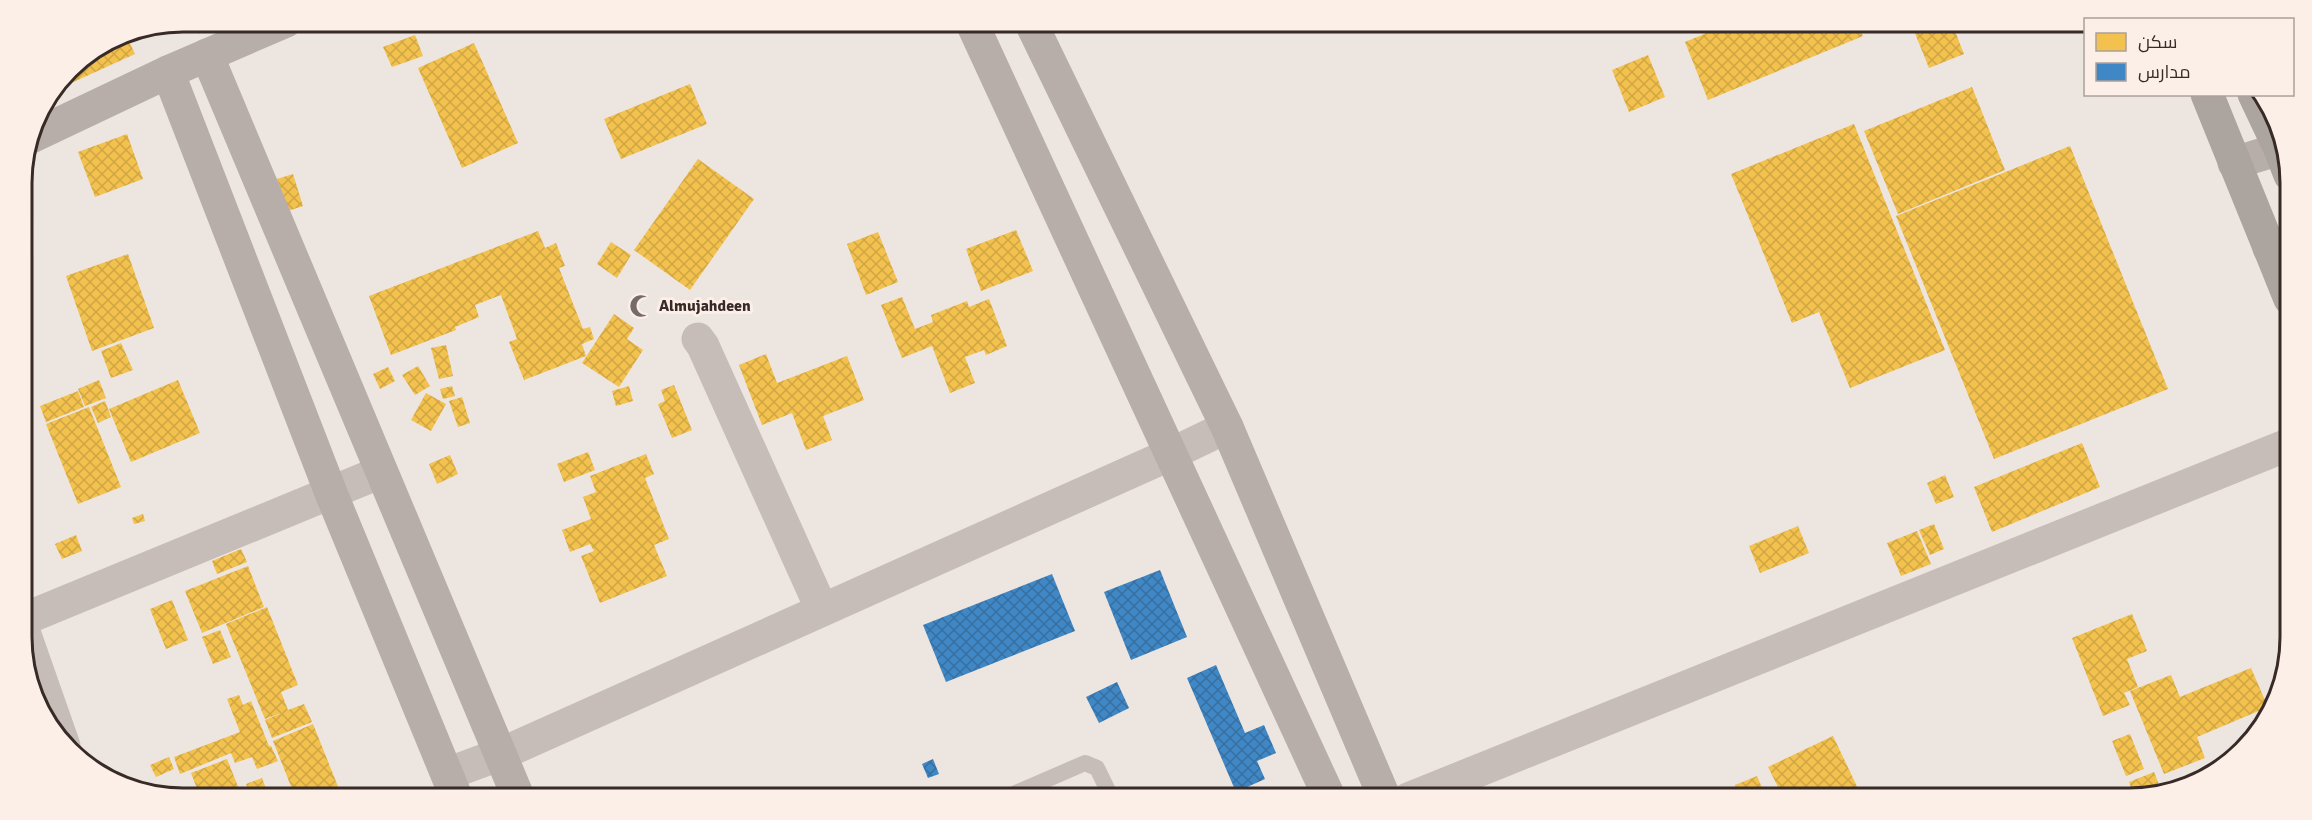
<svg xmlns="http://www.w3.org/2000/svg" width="2312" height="820" font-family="Signika,Cairo,sans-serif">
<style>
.homes{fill:url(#homes-cross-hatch)}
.schools{fill:url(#schools-cross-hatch)}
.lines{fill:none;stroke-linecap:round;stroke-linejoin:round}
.lane{stroke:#c6bdb9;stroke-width:16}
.street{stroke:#c6bdb9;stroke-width:33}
.secondary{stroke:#b7aeaa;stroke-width:33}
.highway{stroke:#aca49f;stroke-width:33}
.labels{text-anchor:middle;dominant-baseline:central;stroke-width:6;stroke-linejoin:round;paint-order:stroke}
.poi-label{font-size:16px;font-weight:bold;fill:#382a27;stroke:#fbefe7;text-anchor:start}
.rim{fill:none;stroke:#382a27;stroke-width:3}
</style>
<defs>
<pattern id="homes-cross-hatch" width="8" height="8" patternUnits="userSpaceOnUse" patternTransform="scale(1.5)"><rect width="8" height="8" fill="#f2c14e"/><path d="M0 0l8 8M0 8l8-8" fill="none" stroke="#d0a644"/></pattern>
<pattern id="schools-cross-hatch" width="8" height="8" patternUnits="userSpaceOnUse" patternTransform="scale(1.5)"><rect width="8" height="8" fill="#3f88c5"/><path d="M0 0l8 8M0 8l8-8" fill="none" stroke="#366fa0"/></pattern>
</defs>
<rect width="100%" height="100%" fill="#ede5e0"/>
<g class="homes">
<polygon points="193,21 227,21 198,34"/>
<polygon points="1736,21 1857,21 1863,36 1708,100 1685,42"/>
<polygon points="1910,21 1951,21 1964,54 1929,68"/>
<polygon points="121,33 125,33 135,54 58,89 57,86 76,61"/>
<polygon points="415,35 423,56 392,67 383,47"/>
<polygon points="474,43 518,143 462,168 418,68"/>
<polygon points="1648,55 1665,97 1629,112 1612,70"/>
<polygon points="690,84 707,124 621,159 604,119"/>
<polygon points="1972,87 2005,170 1898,214 1864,131"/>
<polygon points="1854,124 1945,350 1850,388 1819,312 1792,323 1731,174"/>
<polygon points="127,134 143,179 95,197 78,152"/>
<polygon points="2070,146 2168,389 1994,459 1896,216"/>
<polygon points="698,159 754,199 690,290 634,250"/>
<polygon points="293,174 303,206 288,211 277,179"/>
<polygon points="1016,230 1033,271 981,291 966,249"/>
<polygon points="538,231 545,248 556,243 565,266 559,268 583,329 590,327 594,339 582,344 586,356 524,380 509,342 517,339 501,295 475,305 479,317 455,327 456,330 391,355 369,296"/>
<polygon points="878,232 898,282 866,295 847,244"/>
<polygon points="611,242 631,255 617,278 597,264"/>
<polygon points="128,254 154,328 92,351 66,276"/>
<polygon points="902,297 915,329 933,322 931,315 967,301 969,307 989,299 1007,346 986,355 984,350 965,357 975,383 950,393 932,346 902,358 881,305"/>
<polygon points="614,314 634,328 627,339 643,350 619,387 582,363"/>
<polygon points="121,343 133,370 111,378 101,351"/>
<polygon points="446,345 453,376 439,379 431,348"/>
<polygon points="766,354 777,383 847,356 864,400 823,416 832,440 806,450 792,413 762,425 739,365"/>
<polygon points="418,366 430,386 415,395 402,375"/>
<polygon points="388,367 395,381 380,389 373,374"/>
<polygon points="99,380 106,398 85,406 78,389"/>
<polygon points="178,380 200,433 131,462 109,409"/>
<polygon points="674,385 692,430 672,438 658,404 665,401 661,390"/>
<polygon points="452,386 455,396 443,399 440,389"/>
<polygon points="629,386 633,401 616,406 612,391"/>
<polygon points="78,391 84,407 46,422 40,406"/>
<polygon points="426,393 446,404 431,431 411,420"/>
<polygon points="462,397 470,423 458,427 449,401"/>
<polygon points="105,401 111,417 98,423 91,407"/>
<polygon points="89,407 121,487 78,504 46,424"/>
<polygon points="2082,443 2100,487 1992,532 1974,487"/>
<polygon points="588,452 595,470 564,482 557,464"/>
<polygon points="646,454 654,474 645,478 669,539 654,545 667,576 600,603 581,556 594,551 590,544 570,552 562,530 591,519 583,497 596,492 590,476"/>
<polygon points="450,455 458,474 437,484 429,464"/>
<polygon points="1945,475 1954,497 1936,504 1927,483"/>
<polygon points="143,514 145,521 134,524 132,518"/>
<polygon points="1934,524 1944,549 1930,555 1919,530"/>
<polygon points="1798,526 1809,553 1760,573 1749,546"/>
<polygon points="1917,531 1931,564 1901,576 1887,543"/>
<polygon points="76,535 82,551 62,559 55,544"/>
<polygon points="241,549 247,562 217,574 212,561"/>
<polygon points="248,566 264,607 202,633 185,591"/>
<polygon points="172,600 188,640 166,649 150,609"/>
<polygon points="267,607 298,685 281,692 288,710 304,704 312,722 272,738 265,720 284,712 265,719 226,624"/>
<polygon points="2132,614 2147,651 2127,659 2138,687 2124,693 2130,705 2103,716 2072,638"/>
<polygon points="220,630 231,657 213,664 202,637"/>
<polygon points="2251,668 2268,707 2197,737 2205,758 2164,774 2130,691 2171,675 2180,697"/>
<polygon points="239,695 243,705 251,701 269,746 271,746 278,761 257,769 252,757 235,763 231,753 180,774 174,757 240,732 227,699"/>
<polygon points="313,724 343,799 296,799 273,741"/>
<polygon points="2130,734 2144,769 2126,776 2112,741"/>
<polygon points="1833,736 1863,799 1784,799 1768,767"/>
<polygon points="169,757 174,769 156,777 150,765"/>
<polygon points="227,759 243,799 201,799 191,773"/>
<polygon points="2154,772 2161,790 2135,799 2129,782"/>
<polygon points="1757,776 1766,797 1740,799 1735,785"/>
<polygon points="262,778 270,799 252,799 246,784"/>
</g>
<g class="schools">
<polygon points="1160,570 1187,637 1131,660 1104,592"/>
<polygon points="1052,574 1075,631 946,682 923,625"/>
<polygon points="1216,665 1245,733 1264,725 1276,753 1257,761 1265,779 1236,792 1187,678"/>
<polygon points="1117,682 1129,708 1099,723 1086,697"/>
<polygon points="933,759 939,774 928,778 922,764"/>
</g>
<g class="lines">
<polyline class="lane" points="1002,799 1085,763 1097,768 1112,799"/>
<g class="street">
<polyline points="698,339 703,346 822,610"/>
<polyline points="24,619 381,472"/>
<polyline points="24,632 64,746"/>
<polyline points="447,774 501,754 1171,454 1227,427"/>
<polyline points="1408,799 2290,444"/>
</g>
<g class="secondary">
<polyline points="971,21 1330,799"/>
<polyline points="1030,21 1227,427 1385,799"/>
<polyline points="207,55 519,799"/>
<polyline points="168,72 331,493 457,799"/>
<polyline points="31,137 168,72 286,21"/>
<polyline points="2234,163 2283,148"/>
<polyline points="2269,248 2290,240"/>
</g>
<g class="highway">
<polyline points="2207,94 2290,299"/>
<polyline points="2254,94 2280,149 2290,175"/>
</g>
</g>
<defs>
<g id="mosque-bare" transform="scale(1.8)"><path d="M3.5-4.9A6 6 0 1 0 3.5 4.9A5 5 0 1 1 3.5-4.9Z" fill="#776b68" stroke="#fbefe7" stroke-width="2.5" paint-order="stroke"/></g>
</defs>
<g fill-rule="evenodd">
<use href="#mosque-bare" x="641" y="306"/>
</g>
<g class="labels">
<g class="poi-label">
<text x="659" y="306">Almujahdeen</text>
</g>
</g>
<path d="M0 0H2312V820H0ZM183 32H2129A151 151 0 0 1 2280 183V637A151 151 0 0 1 2129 788H183A151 151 0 0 1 32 637V183A151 151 0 0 1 183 32Z" fill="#fbefe7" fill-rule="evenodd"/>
<path class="rim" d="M183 32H2129A151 151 0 0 1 2280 183V637A151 151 0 0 1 2129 788H183A151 151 0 0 1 32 637V183A151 151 0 0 1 183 32Z"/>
<rect x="2084" y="18" width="210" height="78" fill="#fbefe7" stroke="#ada09a" stroke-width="1.5"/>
<rect x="2096" y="33" width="30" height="18" fill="#f2c14e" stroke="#ada09a" stroke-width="1.5"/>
<text x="2138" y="48" font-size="18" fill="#382a27">سكن</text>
<rect x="2096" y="63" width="30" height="18" fill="#3f88c5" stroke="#ada09a" stroke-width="1.5"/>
<text x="2138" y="78" font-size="18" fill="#382a27">مدارس</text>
</svg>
